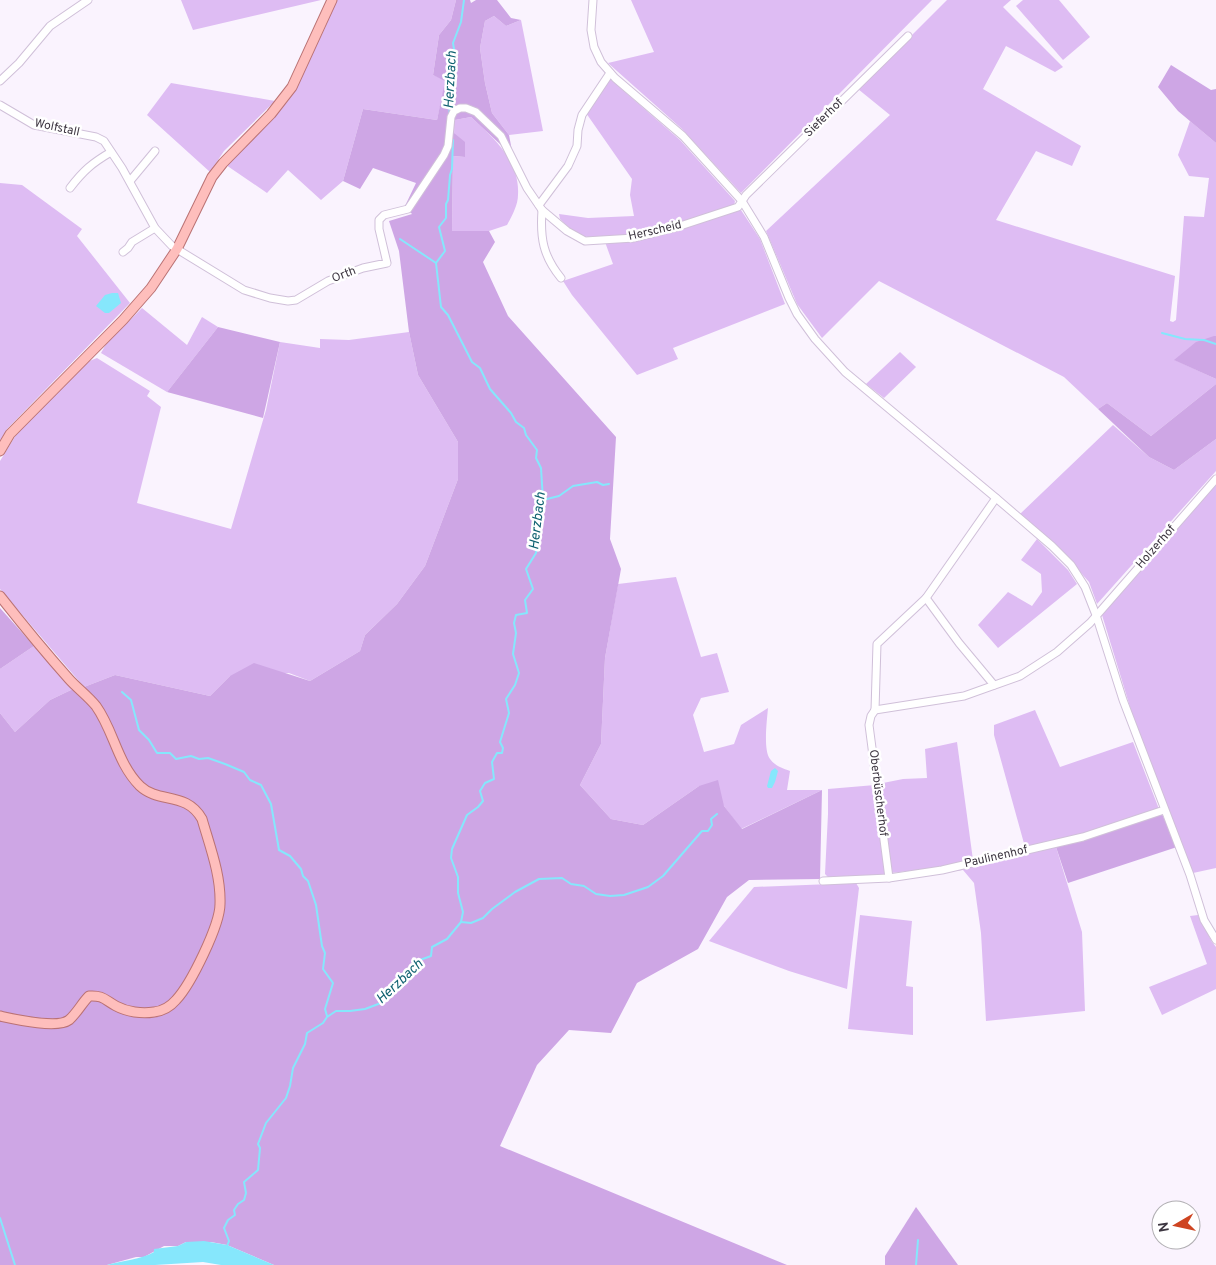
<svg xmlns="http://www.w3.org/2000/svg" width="1216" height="1265" font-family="Overpass,sans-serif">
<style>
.green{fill:#debcf3}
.forest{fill:#cea6e5}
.water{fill:#86e7fc}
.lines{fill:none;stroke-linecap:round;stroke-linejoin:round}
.stream{stroke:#86e7fc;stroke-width:2}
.minor-casing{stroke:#d0c0d9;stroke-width:9}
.major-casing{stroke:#ba7274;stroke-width:11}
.minor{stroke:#fff;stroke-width:7}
.major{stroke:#febebc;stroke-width:9}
.labels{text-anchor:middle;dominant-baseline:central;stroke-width:5;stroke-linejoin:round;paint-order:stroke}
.street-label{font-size:12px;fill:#3d3641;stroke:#fff}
.water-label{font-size:14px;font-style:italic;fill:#106271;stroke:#fff}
</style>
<rect width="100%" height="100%" fill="#faf3fe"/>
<g class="green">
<polygon points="181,0 321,0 193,30"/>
<polygon points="335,0 456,0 451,20 439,35 433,75 446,80 437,120 363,109 343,181 321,200 288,170 267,193 226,165 288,101 325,28"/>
<polygon points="631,0 932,0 741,193 681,128 608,63 654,52"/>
<polygon points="947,0 1011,0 1003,7 1063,67 1055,72 1006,46 983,89 1081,146 1072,166 1036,151 996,220 1175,276 1170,321 1173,322 1176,320 1184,216 1204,217 1209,178 1189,176 1178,155 1190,121 1216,143 1216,336 1175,360 1216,379 1216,384 1151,436 1107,403 1098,409 1064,377 879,281 822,338 797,304 766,231 890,115 858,89"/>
<polygon points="1023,0 1059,0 1090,37 1063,60 1016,6"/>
<polygon points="494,16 506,26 521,20 543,131 509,135 492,113 485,83 480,48 485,21"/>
<polygon points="610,79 680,140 735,201 734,206 636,235 588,237 577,235 560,219 559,214 588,218 634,216 630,195 632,179 586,113"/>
<polygon points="171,83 275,101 224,151 210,172 147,115"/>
<path d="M471,117C494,138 520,161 518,195C518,205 512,216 507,225L489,231H452L453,156L465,157L454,133L455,120Z"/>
<polygon points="0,183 22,185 82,229 77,236 130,303 7,429 0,441"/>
<polygon points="741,210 760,239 785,304 673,348 678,359 637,375 572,295 563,281 613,264 605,242 636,241"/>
<polygon points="142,308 187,345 202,317 218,327 167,392 101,353 106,344"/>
<polygon points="409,332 418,375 458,442 458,479 425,566 397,604 365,635 360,651 310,681 289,673 230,676 210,696 115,675 84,687 0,589 0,461 16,435 87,362 97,358 150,391 147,396 161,407 137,503 231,529 266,410 280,342 320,348 320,339 349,340"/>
<polygon points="900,352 916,367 884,398 866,384"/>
<polygon points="1113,425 1149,457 1174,470 1216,439 1216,471 1097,604 1089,582 1074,565 1020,514"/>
<polygon points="1216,483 1216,868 1193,873 1137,730 1102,615"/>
<polygon points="1037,539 1068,570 1077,584 998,648 978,625 1008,592 1032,606 1042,592 1041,574 1021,560"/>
<path d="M676,577L701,657L717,653L729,692L701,698L693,715L704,752L734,744L741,725L768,708C767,720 763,750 770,759C775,766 782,768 790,771L787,790H822L741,829L724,806L699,786L643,825L611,819L580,785L601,744L605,658L618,584Z"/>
<polygon points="34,646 73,689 50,700 15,732 0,713 0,669"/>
<polygon points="1035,710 1060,767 1133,742 1159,809 1081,835 1025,847 994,735 994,725"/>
<polygon points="957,742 973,860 935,868 891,873 878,784 903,779 927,778 925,749"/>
<polygon points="875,785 888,877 830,879 825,874 828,814 828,789"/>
<polygon points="1056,847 1082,932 1085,1011 986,1021 981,933 974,883 963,870 926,875"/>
<polygon points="856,883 859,888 847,989 789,971 709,941 754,887"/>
<polygon points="860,915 912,921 906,986 913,987 913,1035 848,1029"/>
<polygon points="1198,915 1212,942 1216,947 1216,989 1162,1015 1149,987 1207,964 1190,916"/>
</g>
<g class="forest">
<polygon points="456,0 470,0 471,3 476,0 497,0 511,18 521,20 506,26 494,16 485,21 480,48 485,83 492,113 509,135 516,172 501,145 471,117 455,120 454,133 465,142 465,157 453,156 452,231 489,231 495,242 483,262 508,316 616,437 610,539 621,569 605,658 601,744 580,785 611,819 643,825 699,786 718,780 724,806 742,829 822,790 820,879 749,880 727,897 698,949 637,983 611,1033 569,1030 537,1065 500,1146 787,1265 274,1265 227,1245 211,1242 186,1242 178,1246 164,1246 144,1257 136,1257 107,1265 0,1265 0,713 15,732 50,700 73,689 84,687 115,675 210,696 230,676 254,663 310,681 360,651 365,635 397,604 425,566 458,479 458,442 418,375 409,332 399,251 389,221 412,214 405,206 416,183 373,168 360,189 343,181 363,109 437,120 445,81 433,75 439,35 451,20"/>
<polygon points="1171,65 1211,90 1216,89 1216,143 1178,111 1158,87"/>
<polygon points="218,327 280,342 263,418 167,392"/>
<polygon points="1214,336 1216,336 1216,379 1174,360 1196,342"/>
<polygon points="1216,384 1216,439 1174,470 1149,457 1098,409 1107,403 1151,436"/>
<polygon points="0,608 34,646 0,669"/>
<polygon points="1162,814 1177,847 1068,883 1056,847"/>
<polygon points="916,1207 958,1265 885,1265 885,1256"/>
</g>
<g class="water">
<polygon points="112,293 118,293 121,303 109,313 105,313 96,306 105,295"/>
<polygon points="775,768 778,771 775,782 772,788 768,788 767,786 771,771"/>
<path d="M204,1241L227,1245L274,1265H221L203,1262L155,1265H107C121,1261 142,1259 154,1252V1249L178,1246L186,1242Z"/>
</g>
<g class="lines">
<g class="stream">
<polyline points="449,115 454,75 453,59 455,55 453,43 461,22 464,0"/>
<polyline points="400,239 436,263"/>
<polyline points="1162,333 1185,339 1204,340 1216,344"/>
<polyline points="543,500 559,496 573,486 597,482 603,485 609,484"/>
<polyline points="122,692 131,700 139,730 149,740 157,753 170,753 176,759 191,756 199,759 208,758 225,764 244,772 250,780 261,785 271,804 279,850 290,856 301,869 303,876 308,881 316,905 322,946 325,953 323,969 333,983 325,1009 327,1016"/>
<polyline points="461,922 471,923 483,918 492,909 515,892 539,879 562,878 571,884 584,886 596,894 610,896 624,895 648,887 663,876 702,831 708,831 712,825 711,819 717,814"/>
<polyline points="0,1218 15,1265"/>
<polyline points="227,1246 229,1241 224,1228 228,1220 235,1215 234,1210 238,1204 244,1200 246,1193 244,1182 258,1170 260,1148 258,1144 266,1123 286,1098 290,1086 293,1068 305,1044 307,1033 323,1023 327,1017 336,1011 350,1011 365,1009 381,1003 395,991 399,983 420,967 420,960 431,956 432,947 447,939 461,922 463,912 458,893 458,877 451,858 452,849 467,815 478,807 483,801 480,791 485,783 494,779 492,762 497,753 502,753 503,748 500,742 509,713 506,699 515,685 519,673 513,654 516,633 514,623 516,615 527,613 525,600 533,589 526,569 536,553 543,500 541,468 536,458 537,450 526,435 524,428 516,422 511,413 490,389 480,368 472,362 448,315 441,307 436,263 445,251 439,227 446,218 446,204 448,200 450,175 452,169 453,140"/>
<polyline points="916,1265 918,1240"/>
</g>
<g class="minor-casing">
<g id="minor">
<polyline points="593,0 591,30 594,47 601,62 615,78 683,136 742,201 764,237 789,298 797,314 815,339 845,372 996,498 1052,546 1071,565 1085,587 1096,615 1123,700 1190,875 1204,920 1216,940"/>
<polyline points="0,81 19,63 50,26 88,0"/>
<polyline points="0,105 34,125 96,137 104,141 122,168 155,228 172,246 244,290 270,298 288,301 296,300 328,281 363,268 387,263 379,229 379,220 384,215 408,209 444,155 448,146 451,117 454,111 460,108 466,108 476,112 501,136 527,188 542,210 567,231 585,241 634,238 674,228 738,207 746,195 908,36"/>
<polyline points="130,181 155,151"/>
<path d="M70,188C83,171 92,163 111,152"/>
<polyline points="539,205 568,166 577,146 578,130 582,115 610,73"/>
<path d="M542,210C540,238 543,256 561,278"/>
<polyline points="123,252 128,248 132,242 155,228"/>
<polyline points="926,598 959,643 994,685"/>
<polyline points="875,710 964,696 1020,676 1057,652 1090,623 1216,479"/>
<polyline points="889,878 869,725 871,716 875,710 877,644 926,598 996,498"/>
<polyline points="823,881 889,878 942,870 1083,837 1164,810"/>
</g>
</g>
<g class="major-casing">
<g id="major">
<polyline points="0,451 10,434 123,320 151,288 177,249 212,177 223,163 271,114 292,87 332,0"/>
<path d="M0,596C22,624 45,652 69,679C77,688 88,696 96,706C114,731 117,763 140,786C159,804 186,791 202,819C210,847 221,875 220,904C220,925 191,984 176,1000C170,1007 163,1011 154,1012C142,1014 127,1012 116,1006C105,1000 103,995 89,996C82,1003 77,1013 69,1020C57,1029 14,1019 0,1016"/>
</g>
</g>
<use href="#minor" class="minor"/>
<use href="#major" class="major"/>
</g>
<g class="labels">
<g class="street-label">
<text transform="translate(824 118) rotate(-45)">Sieferhof</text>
<text transform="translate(57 128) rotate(12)">Wolfstall</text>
<text transform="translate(655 231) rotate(-13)">Herscheid</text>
<text transform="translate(344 275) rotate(-21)">Orth</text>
<text transform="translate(1156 547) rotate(-49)">Holzerhof</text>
<text transform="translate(878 793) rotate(83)">Oberbüscherhof</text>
<text transform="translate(996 857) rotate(-13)">Paulinenhof</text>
</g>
<g class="water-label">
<text transform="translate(451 80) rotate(-87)">Herzbach</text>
<text transform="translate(538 521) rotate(-83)">Herzbach</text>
<text transform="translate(400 982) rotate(-43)">Herzbach</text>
</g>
</g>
<g transform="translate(1176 1225) rotate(261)"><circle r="24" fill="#ffffff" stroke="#b1afb3"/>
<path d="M0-4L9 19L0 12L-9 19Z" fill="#ce4421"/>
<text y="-8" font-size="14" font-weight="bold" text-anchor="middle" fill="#3d3641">N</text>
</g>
</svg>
